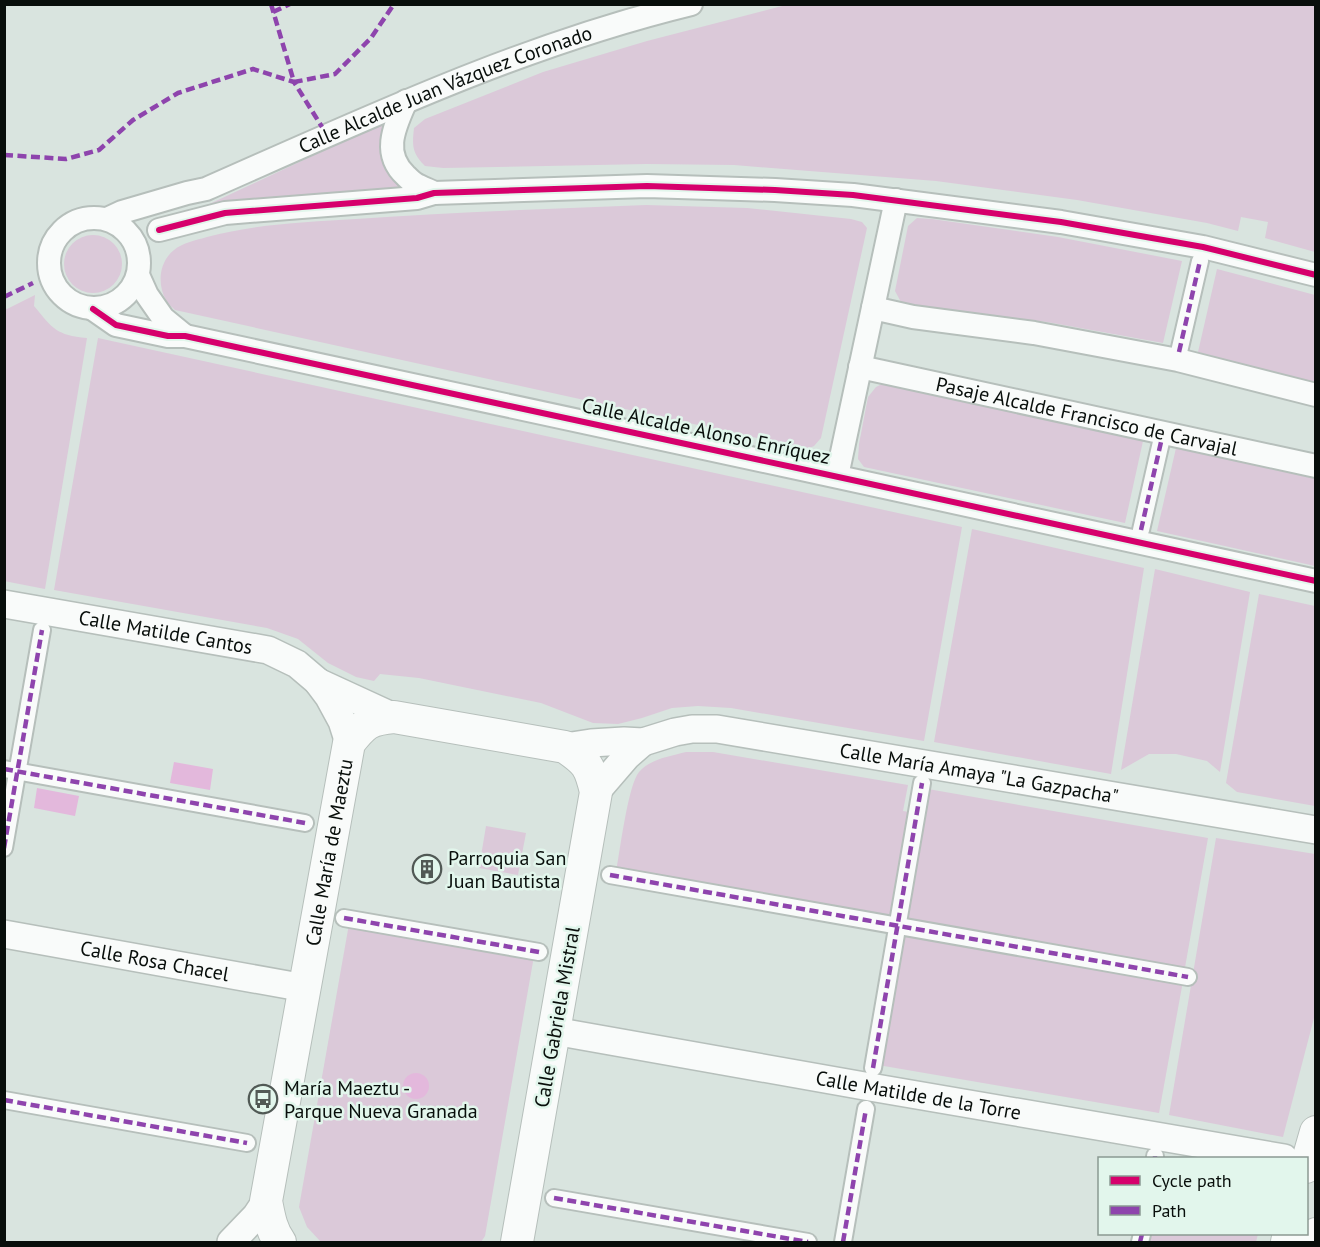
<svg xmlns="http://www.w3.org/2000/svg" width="1320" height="1247" font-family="'PT Sans',sans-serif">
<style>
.green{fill:#dbc9d9}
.water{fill:#e3b8dc}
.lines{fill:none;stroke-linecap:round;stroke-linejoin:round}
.pedestrian-casing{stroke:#b6bfbb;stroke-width:20}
.minor-casing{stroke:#b6bfbb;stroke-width:26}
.tertiary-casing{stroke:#b6bfbb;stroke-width:30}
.secondary-casing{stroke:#b6bfbb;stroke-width:34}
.pedestrian{stroke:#f9fbfa;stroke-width:16}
.minor{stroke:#f9fbfa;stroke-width:22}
.tertiary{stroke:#f9fbfa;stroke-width:27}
.secondary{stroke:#f9fbfa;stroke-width:32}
.quiet{stroke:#8e44ad;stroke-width:4.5;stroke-dasharray:9 4.5;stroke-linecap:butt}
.cycleway-casing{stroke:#e2f6ec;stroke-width:10}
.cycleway{stroke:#d6006c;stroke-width:6}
.labels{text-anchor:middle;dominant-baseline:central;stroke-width:5;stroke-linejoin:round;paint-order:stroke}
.street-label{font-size:20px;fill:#080e0b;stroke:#e2f6ec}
.poi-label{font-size:20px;fill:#080e0b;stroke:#e2f6ec;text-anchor:start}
</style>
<rect width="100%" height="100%" fill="#d9e4df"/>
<g class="green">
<path d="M786,5H1315V252L1265,238L1268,222L1241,217L1238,231L1207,223L1077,200L936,181L734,165L647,164L443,168L425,166C412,153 412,146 414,128L425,119L543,72L647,41Z"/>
<polygon points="389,120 418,193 203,207"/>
<path d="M646,205L747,208L851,219L862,222L867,228L821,438L814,446L807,449L175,310C172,307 168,304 166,300C157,284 159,262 174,250C182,243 197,240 207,237C256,224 306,222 356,219C453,212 549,209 646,205Z"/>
<polygon points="917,218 932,219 1058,237 1182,261 1163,343 1047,322 915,306 901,302 895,291 908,226"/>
<circle cx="93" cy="264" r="29"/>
<polygon points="1217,269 1315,295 1315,384 1198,352"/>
<path d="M35,295L34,306C53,329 56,335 87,338L45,589L4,581L5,308L7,309Z"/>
<polygon points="98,338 962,527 924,741 731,708 698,706 672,708 642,718 618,724 593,723 541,703 419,678 380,674 374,681 356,677 328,663 298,639 267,628 54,590"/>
<polygon points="884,383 1143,441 1125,523 864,467 858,459 859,444 868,397 876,387"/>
<polygon points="1176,448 1315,478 1315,566 1157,531"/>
<polygon points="972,529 1144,568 1111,774 934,742"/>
<polygon points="1155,569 1250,592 1220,772 1207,761 1176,754 1149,754 1121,770"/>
<polygon points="1259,594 1315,606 1315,806 1237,792 1226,783"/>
<path d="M686,752H713L908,785L903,811L914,813L894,921L616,872C620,851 628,785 639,772C650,759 671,756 686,752Z"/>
<polygon points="928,789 1208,838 1184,973 904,920"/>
<polygon points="486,826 526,833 518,875 479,868"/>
<polygon points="1216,838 1315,854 1315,1014 1283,1137 1169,1115"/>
<polygon points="349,924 534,956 485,1236 481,1242 321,1242 307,1227 299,1207"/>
<polygon points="902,931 1183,981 1159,1113 878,1065"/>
<polygon points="1147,1234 1258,1234 1256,1242 1145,1242"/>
</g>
<g class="water">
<polygon points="174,762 213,769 210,790 170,783"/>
<polygon points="37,788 79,796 75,816 34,808"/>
<circle cx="416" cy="1086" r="13"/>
</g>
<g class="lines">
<g class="pedestrian-casing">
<g id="pedestrian">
<polyline points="1179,352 1200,261"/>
<polyline points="1141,530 1161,442"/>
<polyline points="4,769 305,823"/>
<polyline points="4,848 42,630"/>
<polyline points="610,875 1188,977"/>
<polyline points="344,918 539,952"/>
<polyline points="873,1068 922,783"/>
<polyline points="4,1100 247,1143"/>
<polyline points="1155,1158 1155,1156"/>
<polyline points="554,1198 808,1242"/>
<polyline points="843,1242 866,1109"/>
<polyline points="1140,1242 1142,1234"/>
</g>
</g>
<g class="minor-casing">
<g id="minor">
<path d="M406,101C395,126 381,153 406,176C409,179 413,183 417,185C422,188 429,190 434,193"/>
<circle cx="94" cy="263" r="45"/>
<path id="s1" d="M107,219L122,212L187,193L206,189C365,119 522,45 691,4"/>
<polyline points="159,230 225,213 417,198 434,193 647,186 775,190 853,195 1061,222 1203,247 1316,275"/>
<polyline points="138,275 147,295 163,318 185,336"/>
<polyline points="873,308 913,317 1034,333 1178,360 1316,395"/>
<polyline points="93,309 116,325 168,336 185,336 797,468 1316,581"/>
<path id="s2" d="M860,367L1316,466"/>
<polyline points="837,476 896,200"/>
</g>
</g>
<g class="tertiary-casing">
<g id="tertiary">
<path id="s3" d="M4,604L268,650L297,664L317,681L329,697L342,721L349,743"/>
<polyline points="318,682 394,717"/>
<path id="s4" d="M565,747L591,743L624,741L643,742L675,732L692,729H717L1316,830"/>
<polyline points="596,792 627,756 643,742"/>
<path id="s5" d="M4,934L305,988"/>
<path id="s6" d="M554,1031L870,1087L1284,1158"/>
<polyline points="231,1242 256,1216 266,1201"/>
</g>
</g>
<g class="secondary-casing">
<g id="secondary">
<polyline points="1306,1167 1316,1132"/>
<path id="s7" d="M280,1242C271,1230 269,1216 266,1201L349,743C364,724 369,719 394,717L565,747C587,762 590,766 596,792L517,1242"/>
<polyline points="1287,1242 1289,1234"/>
<polyline points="1313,1242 1316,1234"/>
</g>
</g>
<use href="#pedestrian" class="pedestrian"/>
<use href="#minor" class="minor"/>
<use href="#tertiary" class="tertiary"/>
<use href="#secondary" class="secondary"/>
<g class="quiet">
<polyline points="271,4 294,82 335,74 371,38 394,4"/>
<polyline points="273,12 290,4"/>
<polyline points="4,155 66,159 99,150 133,120 178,93 253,69 294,82 322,127"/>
<polyline points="4,297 33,283"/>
<polyline points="1179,352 1200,261"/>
<polyline points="1141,530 1161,442"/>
<polyline points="4,769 305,823"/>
<polyline points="4,848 42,630"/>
<polyline points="610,875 1188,977"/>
<polyline points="344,918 539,952"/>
<polyline points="873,1068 922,783"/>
<polyline points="4,1100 247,1143"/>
<polyline points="1155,1158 1155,1156"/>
<polyline points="554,1198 808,1242"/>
<polyline points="843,1242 866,1109"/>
<polyline points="1140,1242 1142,1234"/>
</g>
<g class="cycleway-casing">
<g id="cycleway">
<polyline points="159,230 225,213 417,198 434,193 647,186 775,190 853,195 1061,222 1203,247 1316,275"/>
<polyline points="93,309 116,325 168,336 185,336 797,468 1316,581"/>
</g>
</g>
<use href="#cycleway" class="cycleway"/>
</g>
<defs>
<g id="building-ring" transform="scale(1.5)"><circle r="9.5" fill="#e2f6ec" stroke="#515955" stroke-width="1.5"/><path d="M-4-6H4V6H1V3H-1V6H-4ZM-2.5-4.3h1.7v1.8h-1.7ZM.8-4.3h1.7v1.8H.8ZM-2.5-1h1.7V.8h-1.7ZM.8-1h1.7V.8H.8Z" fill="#515955"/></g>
<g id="bus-ring" transform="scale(1.5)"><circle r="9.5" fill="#e2f6ec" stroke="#515955" stroke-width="1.5"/><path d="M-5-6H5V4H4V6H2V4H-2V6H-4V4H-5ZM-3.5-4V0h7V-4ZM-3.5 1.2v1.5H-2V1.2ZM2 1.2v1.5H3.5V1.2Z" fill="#515955"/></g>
</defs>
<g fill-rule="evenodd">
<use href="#building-ring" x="427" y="869"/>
<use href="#bus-ring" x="263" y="1099"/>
</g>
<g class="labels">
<g class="street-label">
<text stroke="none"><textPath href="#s1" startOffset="363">Calle Alcalde Juan Vázquez Coronado</textPath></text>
<text stroke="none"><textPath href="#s2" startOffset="232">Pasaje Alcalde Francisco de Carvajal</textPath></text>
<text transform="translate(706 431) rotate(12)">Calle Alcalde Alonso Enríquez</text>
<text stroke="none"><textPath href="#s3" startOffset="164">Calle Matilde Cantos</textPath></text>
<text stroke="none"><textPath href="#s4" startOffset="420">Calle María Amaya "La Gazpacha"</textPath></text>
<text stroke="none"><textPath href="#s7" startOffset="398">Calle María de Maeztu</textPath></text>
<text stroke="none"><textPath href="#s5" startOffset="153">Calle Rosa Chacel</textPath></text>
<text transform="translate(557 1017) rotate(-80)">Calle Gabriela Mistral</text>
<text stroke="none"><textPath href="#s6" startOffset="370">Calle Matilde de la Torre</textPath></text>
</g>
<g class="poi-label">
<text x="448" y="858">Parroquia San<tspan x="448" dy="23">Juan Bautista</tspan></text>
<text x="284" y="1088">María Maeztu -<tspan x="284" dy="23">Parque Nueva Granada</tspan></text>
</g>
</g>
<rect width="1320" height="1247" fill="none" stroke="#080e0b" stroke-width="12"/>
<rect x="1098" y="1157" width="210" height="78" fill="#e2f6ec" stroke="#8b9992" stroke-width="1.5"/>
<rect x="1110" y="1176" width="30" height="9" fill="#d6006c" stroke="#8b9992" stroke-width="1.5"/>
<text x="1152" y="1187" font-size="18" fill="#080e0b">Cycle path</text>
<rect x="1110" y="1206" width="30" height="9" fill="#8e44ad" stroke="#8b9992" stroke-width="1.5"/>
<text x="1152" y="1217" font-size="18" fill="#080e0b">Path</text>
</svg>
